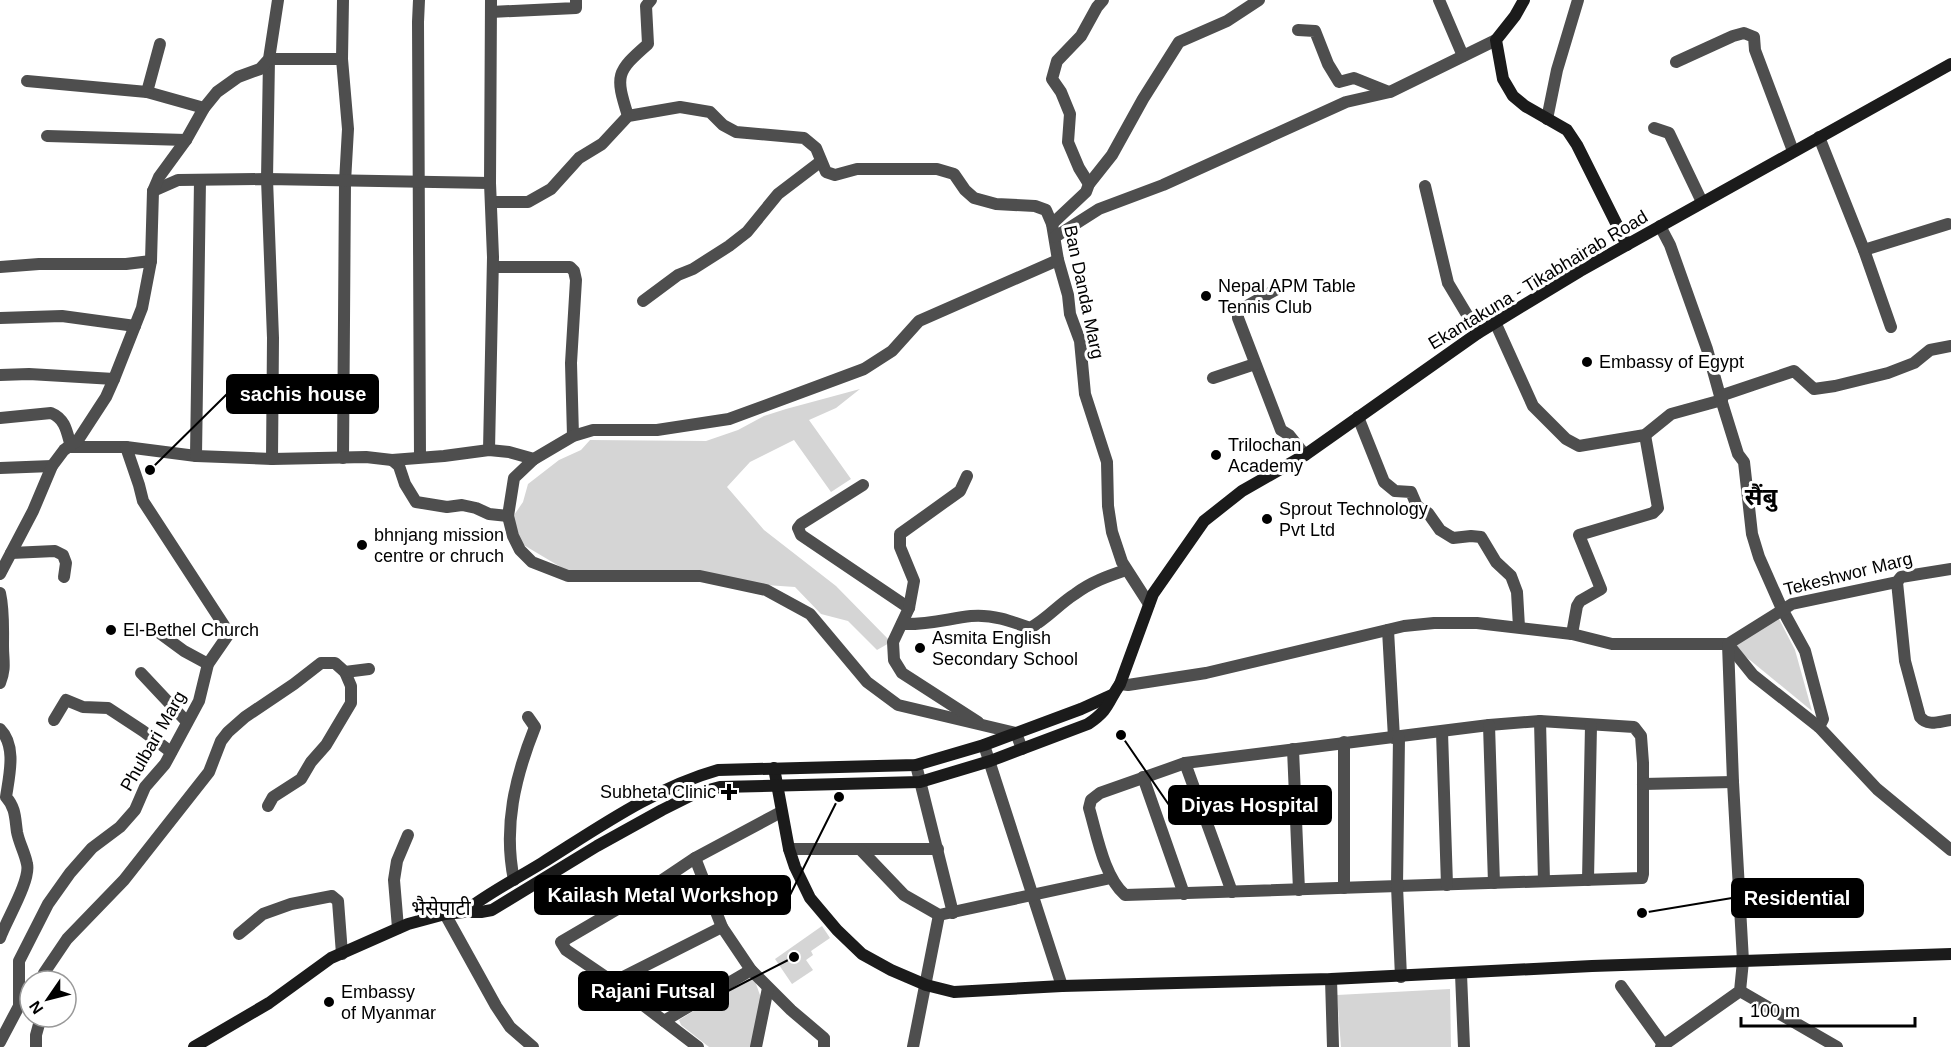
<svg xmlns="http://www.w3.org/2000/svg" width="1951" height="1047" font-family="Helvetica,'Noto Sans Devanagari',sans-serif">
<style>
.green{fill:#d5d5d5}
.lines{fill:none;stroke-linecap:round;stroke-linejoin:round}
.street{stroke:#4e4e4e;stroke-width:12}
.secondary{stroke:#1b1b1b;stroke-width:12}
.poi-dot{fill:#000;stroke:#fff;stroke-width:2}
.labels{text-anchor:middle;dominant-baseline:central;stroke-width:6;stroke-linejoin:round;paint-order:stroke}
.street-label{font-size:18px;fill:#000;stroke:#fff}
.poi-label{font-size:18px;fill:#000;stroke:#fff;text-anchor:start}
.neighbourhood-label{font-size:20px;fill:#000;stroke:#fff}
.district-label{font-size:24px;font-weight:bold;fill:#000;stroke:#fff}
.leader{fill:none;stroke:#000;stroke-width:2}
.callout-dot{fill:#000;stroke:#fff;stroke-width:2}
.callout{fill:#000;stroke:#000;stroke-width:2}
.callout-label{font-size:20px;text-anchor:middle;font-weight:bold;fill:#fff}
</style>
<rect width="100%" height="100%" fill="#fff"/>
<g class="green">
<polygon points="860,389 836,408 809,420 851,479 831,492 794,440 750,462 727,487 764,530 836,586 891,642 877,650 848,621 821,614 795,587 569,572 522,544 512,518 523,502 528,484 559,460 581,450 590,440 706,441 738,430 764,416 786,409"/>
<polygon points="1778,617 1795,650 1812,711 1734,647"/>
<polygon points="822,926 830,938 811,951 813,955 806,960 813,970 792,984 775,959"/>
<polygon points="747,978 755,981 761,998 751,1047 709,1047 681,1025 679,1020"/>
<polygon points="1450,989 1451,1047 1341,1047 1337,995"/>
</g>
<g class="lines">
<g class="street">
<polyline points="343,0 342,59 348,129 345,182 343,458"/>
<polyline points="419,0 418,22 420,457"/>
<polyline points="1439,0 1463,56"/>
<polyline points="491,12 576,8 576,0"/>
<polyline points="1298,30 1315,31 1328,64 1339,82 1354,78 1389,92"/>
<polyline points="1676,62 1733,36 1744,33 1754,37 1755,50 1793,151"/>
<polyline points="27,81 147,92 204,108"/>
<polyline points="147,92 160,44"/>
<path d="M628,116C615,75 616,72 648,44L646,6L651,0"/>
<polyline points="1547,119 1557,70 1578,0"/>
<polyline points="1654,128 1669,133 1702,202"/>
<polyline points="47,136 186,140"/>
<polyline points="1819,137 1864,250 1891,327"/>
<polyline points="1089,184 1079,168 1068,142 1070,114 1061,92 1052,79 1057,61 1081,36 1097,7 1103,0"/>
<polyline points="1425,186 1448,283 1478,333"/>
<polyline points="153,191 178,180 267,179 490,183"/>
<polyline points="492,202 528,202 551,189 579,158 602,144 628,116 680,107 710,112 723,125 736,132 804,138 816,148 826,172 835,175 857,169 937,169 954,174 965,190 974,198 996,204 1035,206 1046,210 1052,224 1058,260 1068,295 1070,314 1080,341 1085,394 1107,462 1108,506 1112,532 1122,562 1149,604"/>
<polyline points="1052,224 1086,192 1089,184 1112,155 1143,99 1179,42 1227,21 1259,0"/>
<polyline points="1660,226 1670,245 1707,349 1720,396 1738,454 1744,462 1752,534 1759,557 1782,609 1805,651 1823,719 1819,727"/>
<polyline points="1055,237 1099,209 1163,185 1346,102 1390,92 1496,40"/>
<polyline points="1864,250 1948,224"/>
<polyline points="0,267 39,264 126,264 151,261"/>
<polyline points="493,267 570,267 574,271 576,280 571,363 573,436"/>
<polyline points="1277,289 1238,311 1238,318 1281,430 1289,435 1305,455"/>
<polyline points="643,301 678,275 693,269 729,246 747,232 778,194 820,162"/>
<polyline points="0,318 62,316 135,326"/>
<polyline points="1495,322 1533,406 1566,439 1579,446 1645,435 1671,414 1722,400"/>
<polyline points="0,375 29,374 114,379"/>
<polyline points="1213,378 1255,364"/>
<polyline points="1720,396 1794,371 1814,389 1835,386 1888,373 1914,363 1930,350 1951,346"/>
<polyline points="1358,417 1384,482 1395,491 1411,492 1417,506 1428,513 1440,530 1453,538 1471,536 1481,537 1496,562 1511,576 1517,592 1519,627"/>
<path d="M0,418L51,413C66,419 67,433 71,447H126L196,456L272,459L366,457L392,460L444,456L489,450L509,452L534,459L573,436L593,430H657L729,419L864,369L892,351L919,321L1058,260"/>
<polyline points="489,450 493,257 490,183 491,0"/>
<polyline points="196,456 200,180"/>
<polyline points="272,459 273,338 267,179 269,59 342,59"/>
<polyline points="534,459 514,478 508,516 513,536 520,550 532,562 568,576 700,576 766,590 810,614 867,682 898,705 1016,733 1022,749"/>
<polyline points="392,460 399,466 405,484 416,502 447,507 462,505 476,508 489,514 508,516"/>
<polyline points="0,468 52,466"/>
<polyline points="863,485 801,524 798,528 801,535 909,608 893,642 894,660 902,673 978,722"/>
<polyline points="11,553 55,551 63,555 66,563 64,577"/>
<polyline points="0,574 33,511 52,466 64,450 78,440 106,397 114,379 142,308 151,261 153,191 159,177 186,140 204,108 217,92 238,77 260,69 269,59 278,0"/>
<path d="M1897,582L1905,661L1920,717C1928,727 1940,721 1951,720"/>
<path d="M0,593C4,611 3,628 3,646C3,661 6,668 0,683"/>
<polyline points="909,608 914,581 900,547 900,534 960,491 967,476"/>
<path d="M902,624C927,625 947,619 971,616C992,614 1011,621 1030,628C1047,619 1059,604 1075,594C1091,582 1108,576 1126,570"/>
<polyline points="154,629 184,651 208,664"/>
<polyline points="1388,630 1394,738"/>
<polyline points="1572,634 1577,606 1580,601 1601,589 1579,535 1653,513 1658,508 1645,435"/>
<polyline points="141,673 187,722"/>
<polyline points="1120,684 1128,685 1206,673 1404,626 1434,623 1477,623 1572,634 1612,644 1728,644 1753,675 1819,727 1877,789 1951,850"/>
<polyline points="54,720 66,700 83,707 108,708 143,731 171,752"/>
<path d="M1540,721L1634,727L1641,736L1643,763V874L1642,878L1125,895C1104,877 1097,835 1089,808L1091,800L1100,793L1185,763L1489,725Z"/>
<polyline points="1540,721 1544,881"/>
<polyline points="1489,725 1494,883"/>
<path d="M0,729C17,746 9,776 6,797C16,808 15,819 17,832C19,843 25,853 27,864C31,880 6,921 0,938"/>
<polyline points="1442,732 1447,885"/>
<polyline points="1399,737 1397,886 1401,977"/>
<polyline points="1344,742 1344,888"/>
<polyline points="984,745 1062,986"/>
<polyline points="1293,749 1299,890"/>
<polyline points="1185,763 1232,892"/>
<polyline points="916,765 953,913"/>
<polyline points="1143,777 1184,894"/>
<polyline points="1643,784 1733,782"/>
<polyline points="268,806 273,797 301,779 311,762 326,745 351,703 351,686 345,672"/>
<polyline points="789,849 938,849"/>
<polyline points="861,850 904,895 939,915 1111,878"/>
<polyline points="695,858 722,927 751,970 791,1010 824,1038 824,1047"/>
<path d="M514,880C503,827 515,777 535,727L528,717"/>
<polyline points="1588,880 1591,725"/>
<polyline points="445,914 496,1006 510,1027 533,1047"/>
<polyline points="398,928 394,880 397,861 408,835"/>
<polyline points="239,934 263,914 291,904 332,896 338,901 342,954"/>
<polyline points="1461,974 1464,1047"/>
<polyline points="1331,979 1333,1047"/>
<polyline points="44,981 44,973 67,939 124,880 209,772 221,741 228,732 245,717 294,684 321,663 335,663 345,672 369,669"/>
<polyline points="613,982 722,927"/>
<polyline points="1621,986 1665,1047"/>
<polyline points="1740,991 1837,1047"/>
<polyline points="664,1021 751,970"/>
<polyline points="0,1042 19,1006 19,961 48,904 70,873 92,848 120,827 135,810 145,787 165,764 199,701 208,664 228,635 227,630 143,501 139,485 126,447"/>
<polyline points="36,1047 36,1035 41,1017"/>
<polyline points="698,1047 613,982 566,950 561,942 631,901 695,858 781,812"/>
<polyline points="756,1047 768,988"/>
<polyline points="913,1047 939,915"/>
<polyline points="1661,1047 1740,991 1743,961 1733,782 1728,644 1792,604 1897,582 1901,577 1951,569"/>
</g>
<g class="secondary">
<polyline points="1524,0 1515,16 1496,40 1503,79 1513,96 1525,106 1567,130 1577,145 1627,245"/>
<polyline points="774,768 789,849 795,867 810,898 837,930 862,954 891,970 926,985 954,992 1062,986 1331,979 1592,966 1951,954"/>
<path d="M464,912C488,893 516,879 542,863C598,828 654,788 718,770L916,765L984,745L1081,709L1112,695"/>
<path d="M194,1047L269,1003L331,958L408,924L445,914L464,912H481L492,910L597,846L662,810L694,794L720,787L920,782L990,761L1088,724C1110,709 1107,703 1120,684L1153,594L1204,521L1242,491L1305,455L1478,333L1580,271L1951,64"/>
</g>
</g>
<g class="poi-dot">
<circle cx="1206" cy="296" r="6"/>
<circle cx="1587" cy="362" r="6"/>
<circle cx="1216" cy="455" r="6"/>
<circle cx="1267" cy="519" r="6"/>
<circle cx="362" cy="545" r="6"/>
<circle cx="111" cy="630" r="6"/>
<circle cx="920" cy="648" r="6"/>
<path d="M726 783h6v6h6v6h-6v6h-6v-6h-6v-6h6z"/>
<circle cx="329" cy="1002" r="6"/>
</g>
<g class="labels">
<g class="street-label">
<text transform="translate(1538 280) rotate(-31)">Ekantakuna - Tikabhairab Road</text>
<text transform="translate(1084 292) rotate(78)">Ban Danda Marg</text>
<text transform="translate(1848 574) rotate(-14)">Tekeshwor Marg</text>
<text transform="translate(153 741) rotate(-60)">Phulbari Marg</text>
</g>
<g class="poi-label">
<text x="1218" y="286">Nepal APM Table<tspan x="1218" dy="21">Tennis Club</tspan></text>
<text x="1599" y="362">Embassy of Egypt</text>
<text x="1228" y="445">Trilochan<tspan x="1228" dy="21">Academy</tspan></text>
<text x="1279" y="509">Sprout Technology<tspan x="1279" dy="21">Pvt Ltd</tspan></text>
<text x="374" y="535">bhnjang mission<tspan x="374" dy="21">centre or chruch</tspan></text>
<text x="123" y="630">El-Bethel Church</text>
<text x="932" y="638">Asmita English<tspan x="932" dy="21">Secondary School</tspan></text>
<text x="716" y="792" text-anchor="end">Subheta Clinic</text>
<text x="341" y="992">Embassy<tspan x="341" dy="21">of Myanmar</tspan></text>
</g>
<g class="neighbourhood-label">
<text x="441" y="908">भैसेपाटी</text>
</g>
<g class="district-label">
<text x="1761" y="496">सैंबु</text>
</g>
</g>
<path class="leader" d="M150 470L227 394M1121 735L1169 805M839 797L790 895M1642 913L1732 898M794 957L728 991"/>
<g class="callout-dot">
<circle cx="150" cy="470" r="6"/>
<circle cx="1121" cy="735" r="6"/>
<circle cx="839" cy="797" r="6"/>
<circle cx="1642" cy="913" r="6"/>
<circle cx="794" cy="957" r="6"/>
</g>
<g class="callout">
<rect x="227" y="375" width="151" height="38" rx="6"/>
<rect x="1169" y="786" width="162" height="38" rx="6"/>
<rect x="535" y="876" width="255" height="38" rx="6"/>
<rect x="1732" y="879" width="131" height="38" rx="6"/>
<rect x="579" y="972" width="149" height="38" rx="6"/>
</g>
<g class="callout-label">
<text x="303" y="401">sachis house</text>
<text x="1250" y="812">Diyas Hospital</text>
<text x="663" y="902">Kailash Metal Workshop</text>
<text x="1797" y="905">Residential</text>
<text x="653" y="998">Rajani Futsal</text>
</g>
<g transform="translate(48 999) rotate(235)"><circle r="28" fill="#ffffff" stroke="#999999" stroke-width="1.5"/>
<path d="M0-4.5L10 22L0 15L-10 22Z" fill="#000000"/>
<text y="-9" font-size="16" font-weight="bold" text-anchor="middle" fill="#000000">N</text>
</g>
<path d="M1741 1017v9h174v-9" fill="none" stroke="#000000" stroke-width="3"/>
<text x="1750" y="1017" font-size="18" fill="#000000" stroke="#ffffff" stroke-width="4.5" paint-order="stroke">100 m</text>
</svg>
